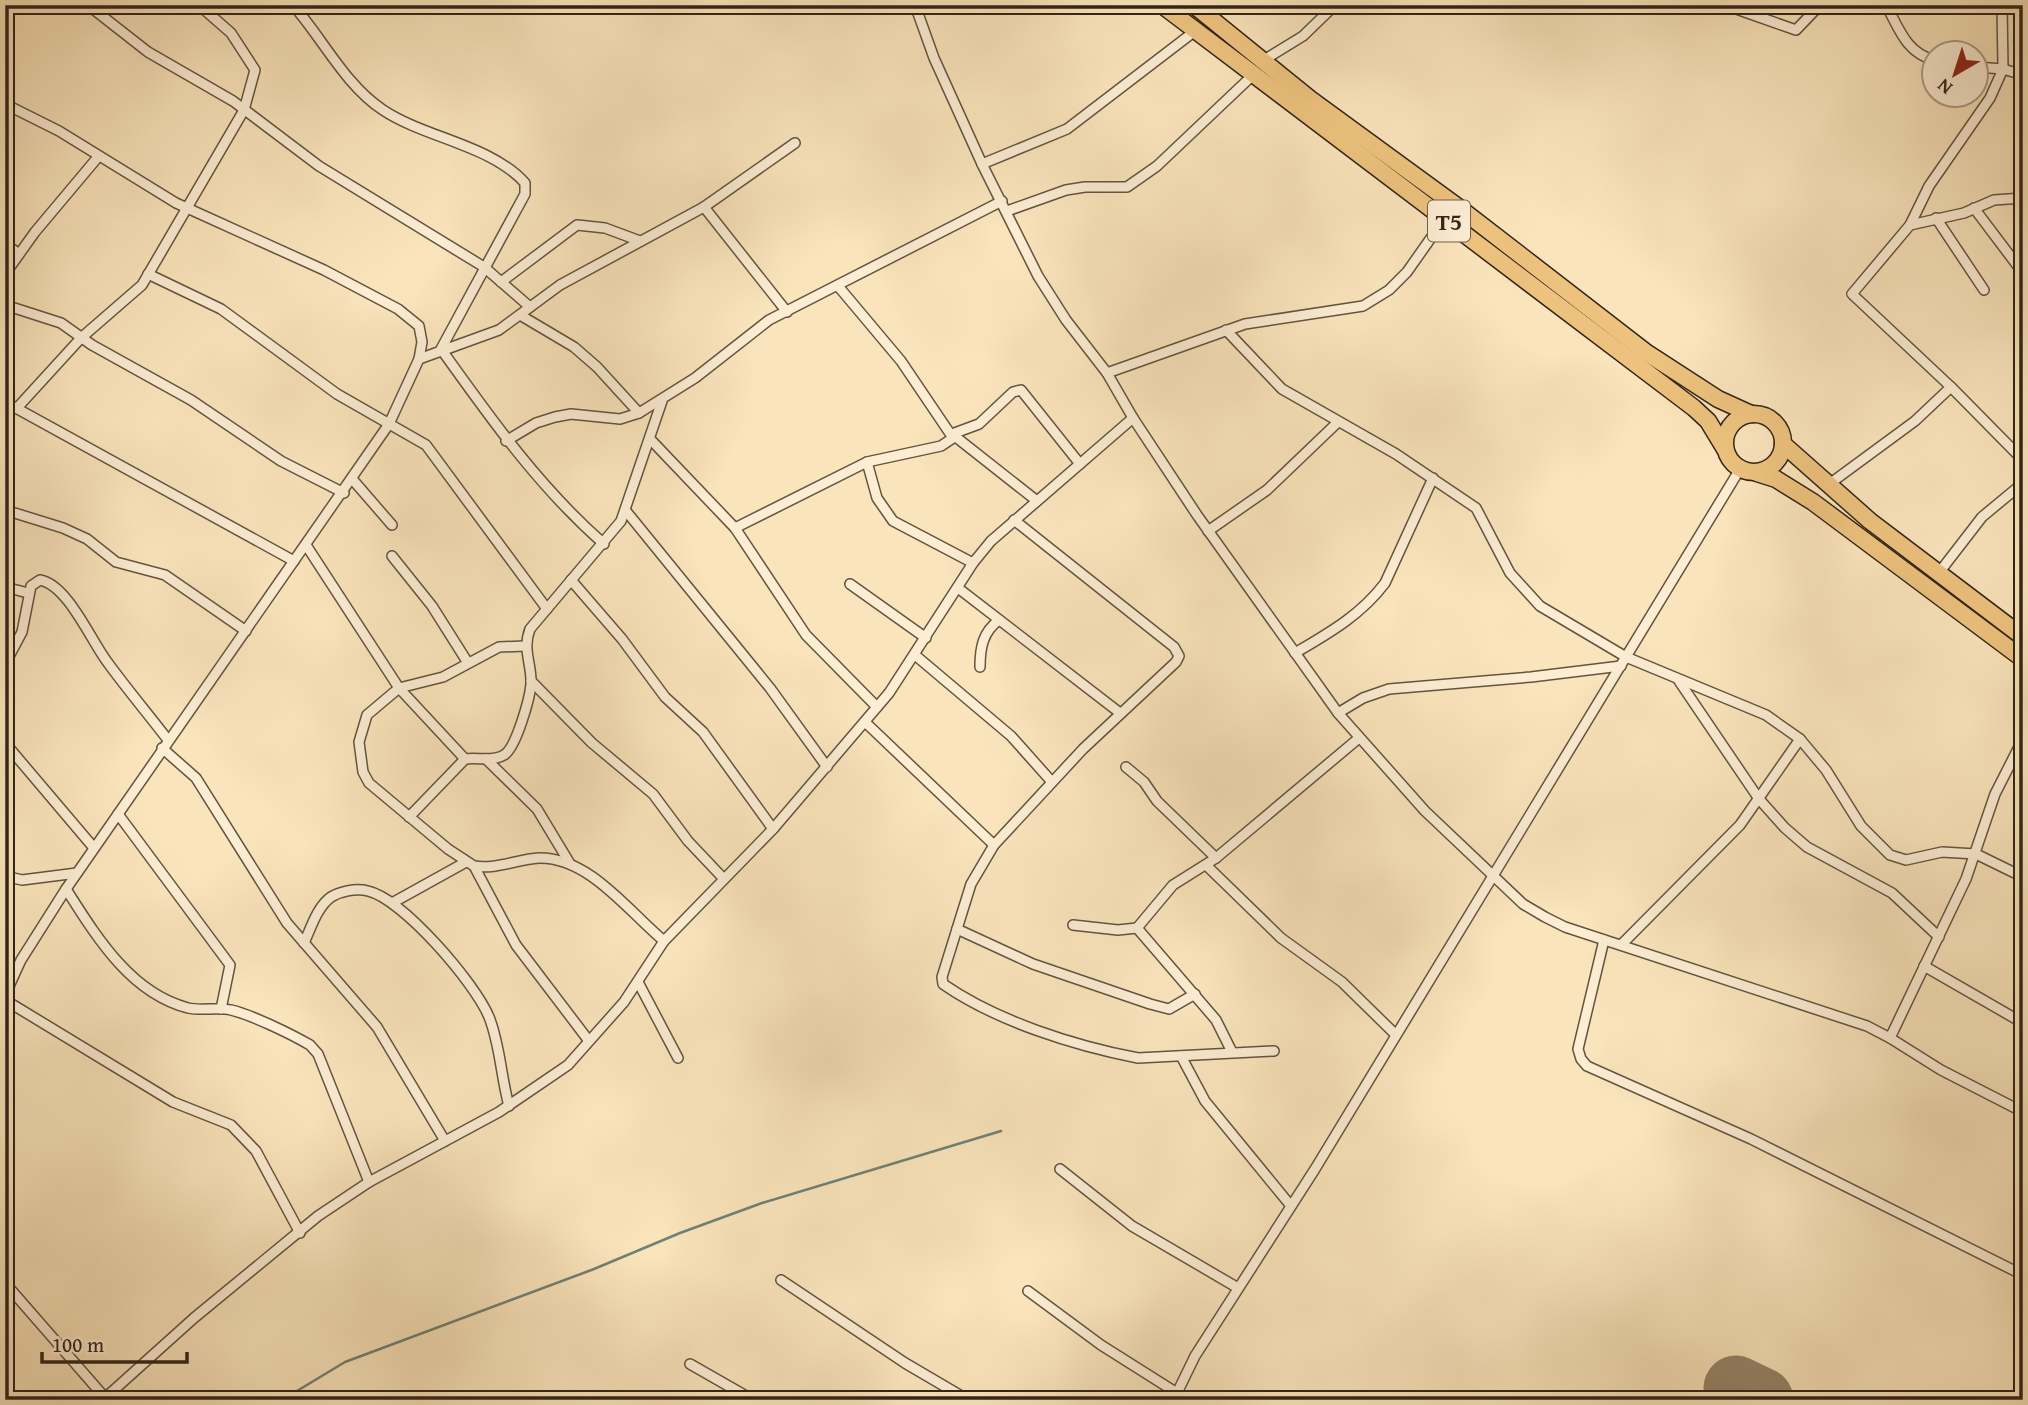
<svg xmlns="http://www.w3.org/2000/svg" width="2028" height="1405" font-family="'Gentium Book Plus',serif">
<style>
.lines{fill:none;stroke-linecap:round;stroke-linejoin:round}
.stream{stroke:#728073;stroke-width:2.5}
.runway{stroke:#96846a;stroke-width:65}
.street-casing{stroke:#635440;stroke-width:12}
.highway-casing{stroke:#312417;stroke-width:19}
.street{stroke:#fcedd3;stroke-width:9}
.highway{stroke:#edc27e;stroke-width:16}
.labels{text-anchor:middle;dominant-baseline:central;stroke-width:5;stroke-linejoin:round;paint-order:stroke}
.shield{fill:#fcedd3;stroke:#6e604f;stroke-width:2}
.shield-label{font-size:24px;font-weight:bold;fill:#312417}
</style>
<rect width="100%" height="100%" fill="#fae4bc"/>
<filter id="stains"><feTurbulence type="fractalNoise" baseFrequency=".00286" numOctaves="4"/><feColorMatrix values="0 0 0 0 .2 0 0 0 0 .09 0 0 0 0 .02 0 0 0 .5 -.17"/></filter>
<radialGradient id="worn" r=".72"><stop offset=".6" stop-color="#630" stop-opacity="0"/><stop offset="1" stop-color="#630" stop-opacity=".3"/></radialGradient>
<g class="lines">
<polyline class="stream" points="282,1400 345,1362 594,1269 680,1233 762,1203 1001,1131"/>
<polyline class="runway" points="1736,1388 1761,1400"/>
<g class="street-casing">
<g id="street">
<polyline points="88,5 148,52 233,101 319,166 484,267 530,307"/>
<path d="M293,5C323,39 345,85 383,110C425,138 491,145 525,183V194L441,349C491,419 539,487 604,544"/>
<polyline points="915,5 934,58 982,164 1038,276 1066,320 1107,373 1133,418 1197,515 1338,713 1425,811 1523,904 1545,917 1565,927 1867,1026 1890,1038 1966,879 1995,794 2023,739"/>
<polyline points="1725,5 1796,30 1820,5"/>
<path d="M1886,5C1899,28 1906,53 1934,60"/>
<polyline points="1264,60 1303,36 1335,5"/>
<polyline points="1976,67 2003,69 2023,75"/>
<polyline points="5,104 59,131 176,203 324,270 398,309 419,326 422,342 419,359"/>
<polyline points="982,164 1067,129 1195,31"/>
<polyline points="704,207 787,312"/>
<polyline points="1974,208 2023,273"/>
<polyline points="1007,211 1066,190 1085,187 1127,187 1157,166 1254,74"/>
<polyline points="1936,218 1984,290"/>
<polyline points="1910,225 1964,213 1994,200 2023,198"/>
<polyline points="5,244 19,254"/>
<polyline points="5,274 35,232 98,157"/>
<polyline points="148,274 221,309 337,394 426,445 547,609"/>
<polyline points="501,282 577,225 605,228 640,241"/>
<polyline points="5,305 61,323 92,345 191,400 281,461 344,493"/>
<polyline points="520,315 574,347 597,367 639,413"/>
<polyline points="1226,330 1282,389 1396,454 1476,508 1510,573 1540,606 1626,657 1766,715 1800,739 1826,770 1861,826 1890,855 1906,860 1942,852 1976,854 2023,877"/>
<polyline points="1107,373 1245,324 1363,306 1389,290 1407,272 1445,218"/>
<polyline points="1951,387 2023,460"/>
<polyline points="5,402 294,561"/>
<polyline points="17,408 81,338 142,285 244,110 255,70 231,33 199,5"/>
<polyline points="952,434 979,424 1013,392 1021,390 1080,464"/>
<polyline points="952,434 1037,501"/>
<polyline points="651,440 735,528 806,635 877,707"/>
<polyline points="506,441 536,423 555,417 571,414 620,419 639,413 695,378 769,320 1002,201"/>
<polyline points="867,462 877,498 893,521 973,563"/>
<polyline points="353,480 392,525"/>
<polyline points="1828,485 1915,421 1951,387 1852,294 1910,225 1929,186 1990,98 2003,69 2002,5"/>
<polyline points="5,510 63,528 87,539 116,562 165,575 246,631"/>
<polyline points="626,511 770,688 827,767"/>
<path d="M1014,520L1174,647L1179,656L1176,662L1083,749L994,845L971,884L942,977L943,984C996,1021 1075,1046 1138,1058L1274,1051"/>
<polyline points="735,528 867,462 941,446 953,438 901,361 838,286"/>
<polyline points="1208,531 1267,490 1338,422"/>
<polyline points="306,545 399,688 465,759"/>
<polyline points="392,556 432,606 468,663"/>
<polyline points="1938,574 1982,517 2023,483"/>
<polyline points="571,580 622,639 665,697 703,732 773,829"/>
<polyline points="850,584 926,638"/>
<polyline points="5,587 28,593"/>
<polyline points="958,588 1120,713"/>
<path d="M525,646L499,647L443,677L399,688L367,715L359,742L363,772L369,783L448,849L474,866C495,870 518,859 539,858C589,857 628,911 664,941"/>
<path d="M1295,653C1329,633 1361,615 1385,583L1433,478"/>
<polyline points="915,655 1011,736 1052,782"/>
<path d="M5,664L22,632L31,586L40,580C68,585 91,641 108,663C127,689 148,714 168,740"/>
<path d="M980,667C980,647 983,632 999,620"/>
<polyline points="531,681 592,743 653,794 688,841 723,878"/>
<polyline points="1679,681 1759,799 1785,828 1807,847 1892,893 1939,937"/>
<polyline points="1338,713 1363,698 1389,689 1531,677 1621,666"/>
<polyline points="865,722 994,845"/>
<polyline points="5,743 94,848"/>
<polyline points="162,748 196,778 287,923 377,1027 445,1141"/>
<polyline points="486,759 537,809 569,862"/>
<polyline points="1126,767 1144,782 1157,801 1216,858"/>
<polyline points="118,814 230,965 221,1009"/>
<path d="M409,817L465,759C477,757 493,762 504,755C516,748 530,698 531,684C532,664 522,650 530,629L621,521L662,401"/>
<polyline points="1206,865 1281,938 1342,982 1396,1035"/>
<polyline points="474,866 516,945 589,1041"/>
<polyline points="5,876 22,880 77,873"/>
<path d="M66,889C96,936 130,993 188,1008C202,1011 217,1007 231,1010C252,1015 291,1034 310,1045L318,1054L369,1182"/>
<polyline points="392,903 466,862"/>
<polyline points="1073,925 1118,930 1137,928 1173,885 1216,858 1359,738"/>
<polyline points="1137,928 1216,1020 1232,1052"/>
<polyline points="957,929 1033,964 1150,1004 1169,1009 1195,994"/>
<polyline points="1604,940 1578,1049 1581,1059 1587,1066 1751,1139 2023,1275"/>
<path d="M304,943C311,928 317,907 331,897C341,891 356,888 368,891C403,899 475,983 489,1017C500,1044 501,1077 509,1106"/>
<polyline points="1621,945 1740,825 1800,739"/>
<polyline points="1924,966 2023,1023"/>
<polyline points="638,982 678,1058"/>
<polyline points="5,995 21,960 66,889 389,424 419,359 499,330 560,285 704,207 795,143"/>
<polyline points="5,1000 173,1102 231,1125 256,1151 300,1233"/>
<polyline points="1890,1038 1941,1070 2023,1112"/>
<polyline points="1181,1056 1205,1101 1291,1206"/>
<polyline points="1060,1169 1132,1226 1238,1288"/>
<polyline points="781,1280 905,1363 968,1400"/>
<polyline points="5,1283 107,1400"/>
<polyline points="1028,1291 1101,1345 1177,1393 1176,1395"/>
<polyline points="690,1364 753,1400"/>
<polyline points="105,1398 194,1318 318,1216 369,1182 499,1112 568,1065 624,1002 664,941 773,829 889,693 973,563 991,541 1133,418"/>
<polyline points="1178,1400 1177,1393 1195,1356 1315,1169 1740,469"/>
</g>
</g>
<g class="highway-casing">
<g id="highway">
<polyline points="1162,5 1694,408 1708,421 1725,449"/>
<polyline points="1194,5 1310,99 1462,210 1647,353 1718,399 1751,414"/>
<circle cx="1754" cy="443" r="29"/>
<polyline points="1783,444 1870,521 2023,637"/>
<polyline points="1757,473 1776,479 1813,502 2023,659"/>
</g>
</g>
<use href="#street" class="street"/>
<use href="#highway" class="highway"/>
</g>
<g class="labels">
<rect class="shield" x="1428" y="200.5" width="42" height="41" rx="5"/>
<g class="shield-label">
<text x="1449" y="221">T5</text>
</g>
</g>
<rect width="2028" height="1405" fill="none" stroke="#fae4bc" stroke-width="28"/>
<rect x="7" y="7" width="2014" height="1391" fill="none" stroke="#312417" stroke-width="3.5"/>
<rect x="14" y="14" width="2000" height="1377" fill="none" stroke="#312417" stroke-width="2"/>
<g transform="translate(1955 74) rotate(219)"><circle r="33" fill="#fcedd3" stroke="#ab9d88" stroke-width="2"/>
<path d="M0-5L12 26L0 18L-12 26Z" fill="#8f2418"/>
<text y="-10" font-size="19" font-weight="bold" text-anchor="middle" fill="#312417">N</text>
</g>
<path d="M42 1352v10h145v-10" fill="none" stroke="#312417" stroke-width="3.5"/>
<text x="52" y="1352" font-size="21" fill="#312417" stroke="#fcedd3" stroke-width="5" paint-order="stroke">100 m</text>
<rect width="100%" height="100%" filter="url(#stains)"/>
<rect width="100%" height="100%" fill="url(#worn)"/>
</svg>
